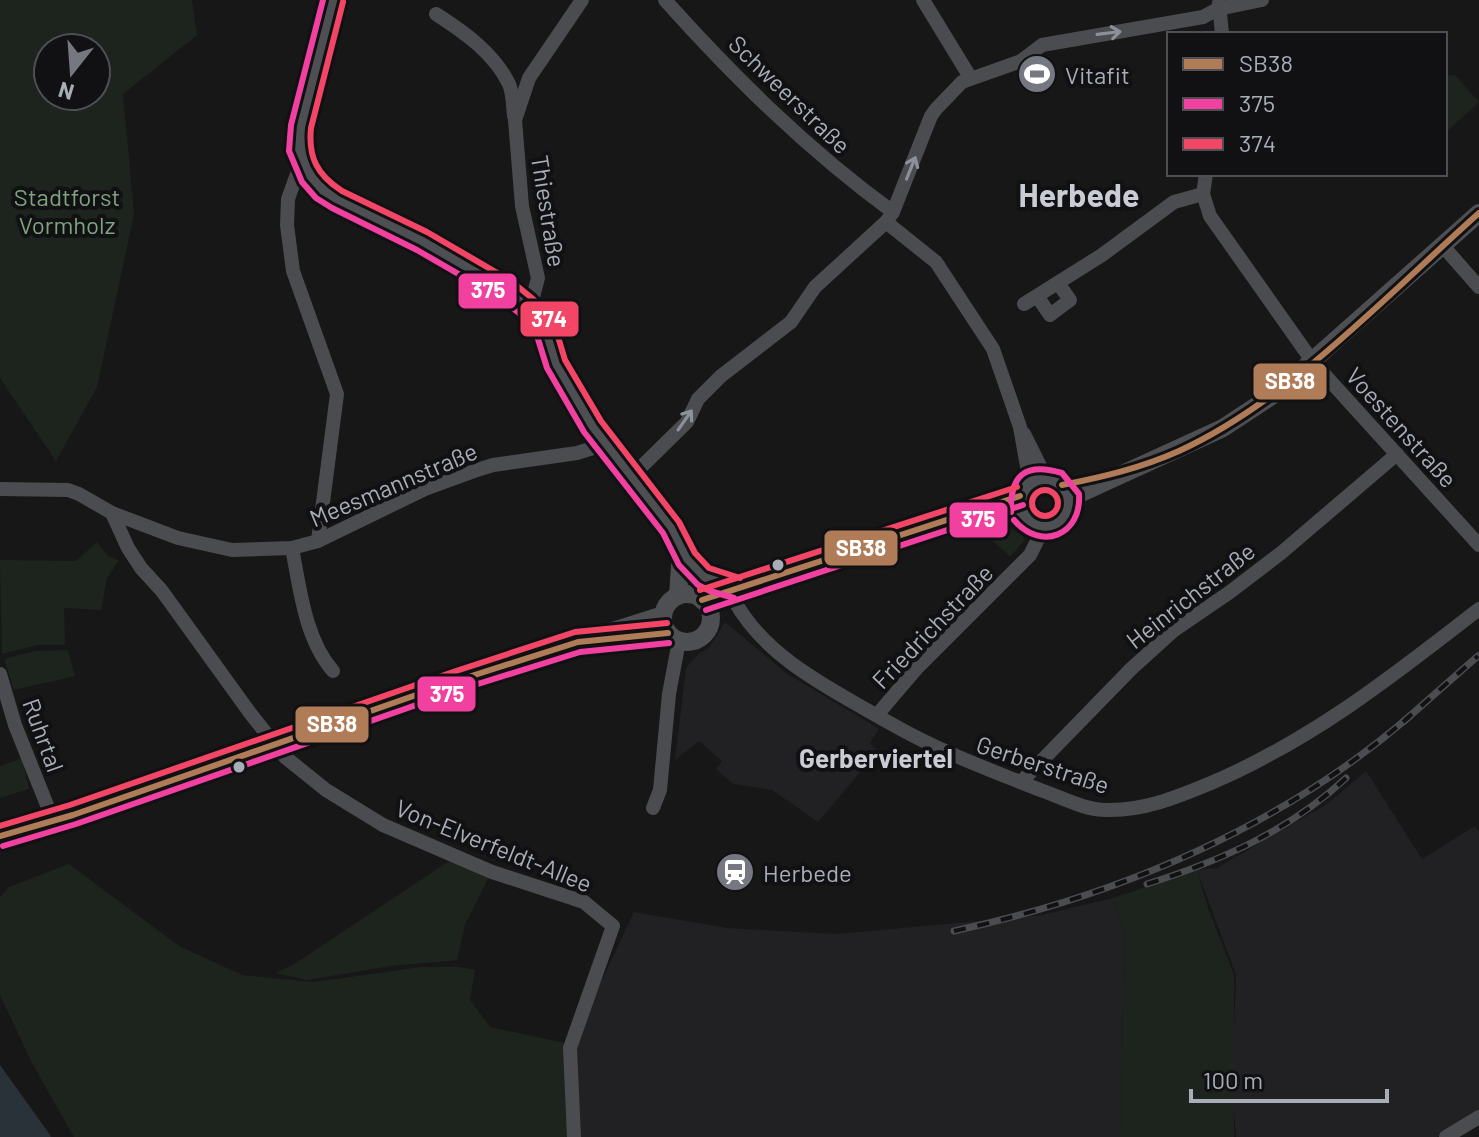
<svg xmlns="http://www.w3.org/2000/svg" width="1479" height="1137" font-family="Barlow,sans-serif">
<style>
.built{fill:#212123}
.green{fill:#1d241e;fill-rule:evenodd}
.water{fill:#2a3239}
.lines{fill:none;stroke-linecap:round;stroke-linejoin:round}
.minor{stroke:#4b4c50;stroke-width:14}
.major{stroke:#4d4f52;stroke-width:18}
.rail-casing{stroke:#4b4c4f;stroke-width:7}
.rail{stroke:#111113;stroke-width:4;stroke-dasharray:12;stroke-linecap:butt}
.major-bridge{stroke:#4d4f52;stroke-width:18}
.bus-1-casing{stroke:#111113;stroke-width:12}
.bus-2-casing{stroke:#111113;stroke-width:12}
.bus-3-casing{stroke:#111113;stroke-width:12}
.bus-1{stroke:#b07c57;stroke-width:6}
.bus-2{stroke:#f240a1;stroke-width:6}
.bus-3{stroke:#f34667;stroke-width:6}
.oneway{stroke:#8c9099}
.bus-dot{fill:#a8adb8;stroke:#111113;stroke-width:3}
.labels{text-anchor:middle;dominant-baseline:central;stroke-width:8;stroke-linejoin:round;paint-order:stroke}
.poi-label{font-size:24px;fill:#a8adb8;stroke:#111113;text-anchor:start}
.street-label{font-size:24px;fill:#a8adb8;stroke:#111113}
.park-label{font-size:24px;fill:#7fa381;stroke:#111113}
.neighbourhood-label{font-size:26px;font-weight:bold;fill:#c9ccd4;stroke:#111113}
.district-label{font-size:32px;font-weight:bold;fill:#c9ccd4;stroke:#111113}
.line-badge{stroke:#111113;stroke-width:3}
.badge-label{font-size:22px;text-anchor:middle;font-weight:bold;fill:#fff}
</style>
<rect width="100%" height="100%" fill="#171717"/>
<g class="built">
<polygon points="725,622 786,673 879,729 870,743 878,751 818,822 772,790 733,784 716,769 722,761 699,741 675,760 686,668 698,654 709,648"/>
<polygon points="1366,771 1422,859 1475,826 1479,832 1479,1113 1437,1137 1236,1137 1232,1087 1236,975 1197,870 1217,868 1327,804"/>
<polygon points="1113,898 1124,930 1121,1137 580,1137 576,1059 580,1026 634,912 727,928 838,934 1042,915"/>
</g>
<g class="green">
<path d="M0,0H192L197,35L123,94L134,214L97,387L56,461L0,378ZM48,48H96V96H48Z"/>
<polygon points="1455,75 1479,102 1445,133 1445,76"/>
<polygon points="1008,527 1022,535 1025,540 1010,557 986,534"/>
<polygon points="97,542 108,556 119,560 107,578 101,610 64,608 65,645 37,645 2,654 0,560 76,561"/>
<polygon points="68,650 75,676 14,690 4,659 35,651"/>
<polygon points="22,758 29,789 0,798 0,766"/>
<polygon points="451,860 490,875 465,924 457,960 391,966 307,980 275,973 293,965"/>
<polygon points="69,864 179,946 242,975 314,982 421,967 460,967 475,970 470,1000 490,1027 565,1043 568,1137 74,1137 32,1063 0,995 0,897 9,887"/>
<polygon points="1197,870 1208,908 1234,975 1234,1137 1121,1137 1124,930 1113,898"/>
</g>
<polygon class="water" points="0,1065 48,1132 51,1137 0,1137"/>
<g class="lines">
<g class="minor">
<path d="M665,0C735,78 808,150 893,212"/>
<polyline points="923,0 970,77"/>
<polyline points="1219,3 1222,34"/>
<path d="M436,14C464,32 494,53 509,84C513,93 513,106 514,116"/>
<polyline points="297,174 288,199 287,225 293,271 337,394 318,541"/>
<polyline points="1206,174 1203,194 1210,216 1313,362 1479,545"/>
<polyline points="886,222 936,262 993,349 1020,427 1030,483"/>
<polyline points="1442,245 1479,287"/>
<polyline points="1037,296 1050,315 1070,300 1058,283"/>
<polyline points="1024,304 1102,255 1174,202 1203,194"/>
<polyline points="526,306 533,297 538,278 522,206 515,120 529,78 582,0"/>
<polyline points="1024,434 1046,478"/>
<polyline points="632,476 687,422 698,399 721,376 791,322 815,287 886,222 893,212 931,116 936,109 962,82 1021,61 1042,45 1203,17 1218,9 1262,0"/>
<polyline points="0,489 68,490 79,494 112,513 178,538 232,550 292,548 318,541 425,489 477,470 493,465 577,453 606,444"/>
<polyline points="112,513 128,548 141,568 162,591 250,713 285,757 326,790 383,825 492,872 584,902 613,926 570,1048 574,1137"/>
<path d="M292,548C300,589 305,639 333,671"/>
<path d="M734,600C766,659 833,690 888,722C938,751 990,770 1043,791C1063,798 1085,810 1106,810C1144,811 1177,797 1211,783C1312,740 1393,676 1479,609"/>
<polyline points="0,674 15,725 49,810"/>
<polyline points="877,715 917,668 1030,555 1044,527"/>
<polyline points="1021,782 1131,669 1173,631 1230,592 1281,553 1397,454"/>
<polyline points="653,808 660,790 669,694 679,641"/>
<polyline points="1446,1137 1479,1117"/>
</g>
<g class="major">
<polyline points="333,0 301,126 299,149 310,176 323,191 337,200 422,241 506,290 538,319 547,335 556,364 593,427 671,528 681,550 678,596"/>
<circle cx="1044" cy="502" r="24"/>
<polyline points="1068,499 1223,428 1276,393 1479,213"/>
<path d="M681,550C699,574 709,580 737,588"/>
<circle cx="687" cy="618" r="24"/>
<polyline points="702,600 959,518 1020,496"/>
<polyline points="437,687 663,615"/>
<polyline points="0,836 73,815 263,749"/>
</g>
<g class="rail-casing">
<g id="rail">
<polyline points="1403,722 1478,656"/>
<path d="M1147,884C1220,861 1289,831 1346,778"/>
<path d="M954,931C1120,895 1281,827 1410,716"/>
</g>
</g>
<use href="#rail" class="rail"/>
<polyline class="major-bridge" points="263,749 437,687"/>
<g class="bus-1-casing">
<g id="bus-1">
<path d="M1062,485C1103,477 1141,468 1179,451C1289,401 1389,293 1479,213"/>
<polyline points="702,600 1020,496"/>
<polyline points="0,836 73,815 459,680 578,642 668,633"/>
</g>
</g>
<g class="bus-2-casing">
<g id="bus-2">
<polyline points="323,0 291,125 289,151 302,182 316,198 332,208 417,250 500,298 519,313 538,339 547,368 584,432 663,533 679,565 698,585 710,591 734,598"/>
<path d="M1011,512C1010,475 1025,462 1062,473L1079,494C1082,535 1041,552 1014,520"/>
<polyline points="706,610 1023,505"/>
<polyline points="3,846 76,824 462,689 580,652 669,643"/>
</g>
</g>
<g class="bus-3-casing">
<g id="bus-3">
<path d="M343,2L311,128C308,157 317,175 342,191L427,232L511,281L533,299L546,313L556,330L565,360L601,421L679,522L695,553L709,568L740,578"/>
<circle cx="1045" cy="503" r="13"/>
<polyline points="700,590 1017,487"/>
<polyline points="0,826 70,805 456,671 575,632 667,623"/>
</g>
</g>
<use href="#bus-1" class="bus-1"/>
<use href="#bus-2" class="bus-2"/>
<use href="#bus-3" class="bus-3"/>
</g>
<defs><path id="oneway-shaft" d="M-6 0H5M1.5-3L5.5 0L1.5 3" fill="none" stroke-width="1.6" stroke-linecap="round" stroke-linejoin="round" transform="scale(2)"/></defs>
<g class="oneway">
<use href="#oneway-shaft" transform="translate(1109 33) rotate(-7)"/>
<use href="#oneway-shaft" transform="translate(911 168) rotate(-68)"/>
<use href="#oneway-shaft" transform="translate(685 420) rotate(-55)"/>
</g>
<defs>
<g id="stadium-disc" transform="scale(2)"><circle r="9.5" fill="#757880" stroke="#111113"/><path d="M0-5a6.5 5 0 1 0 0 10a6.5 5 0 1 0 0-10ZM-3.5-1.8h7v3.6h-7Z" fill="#fff"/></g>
<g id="station-disc" transform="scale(2)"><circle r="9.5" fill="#757880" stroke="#111113"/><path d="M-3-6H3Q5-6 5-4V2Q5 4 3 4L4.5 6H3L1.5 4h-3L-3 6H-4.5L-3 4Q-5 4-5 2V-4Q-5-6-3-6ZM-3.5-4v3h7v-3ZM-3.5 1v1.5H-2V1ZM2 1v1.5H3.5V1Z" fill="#fff"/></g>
</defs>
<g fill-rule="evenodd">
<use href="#stadium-disc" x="1037" y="74"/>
<use href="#station-disc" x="735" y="872"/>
</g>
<g class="bus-dot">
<circle cx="778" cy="565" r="7"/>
<circle cx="239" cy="767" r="7"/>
</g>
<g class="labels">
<g class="poi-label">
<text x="1065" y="74">Vitafit</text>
<text x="763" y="872">Herbede</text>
</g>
<g class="street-label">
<text transform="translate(790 94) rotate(44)">Schweerstraße</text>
<text transform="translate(549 211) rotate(81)">Thiestraße</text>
<text transform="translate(1402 427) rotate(48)">Voestenstraße</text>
<text transform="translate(393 484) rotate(-23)">Meesmannstraße</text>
<text transform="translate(1190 595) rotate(-38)">Heinrichstraße</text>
<text transform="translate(932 626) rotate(-46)">Friedrichstraße</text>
<text transform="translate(44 735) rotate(70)">Ruhrtal</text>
<text transform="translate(1043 764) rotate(18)">Gerberstraße</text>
<text transform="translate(494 845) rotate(22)">Von-Elverfeldt-Allee</text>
</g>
<g class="park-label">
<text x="67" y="196">Stadtforst<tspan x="67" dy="28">Vormholz</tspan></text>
</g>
<g class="neighbourhood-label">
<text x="876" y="757">Gerberviertel</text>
</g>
<g class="district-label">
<text x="1079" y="194">Herbede</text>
</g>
</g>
<g class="line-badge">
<rect x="457" y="272" width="61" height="38" rx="8" fill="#f240a1"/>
<rect x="519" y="300" width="61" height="38" rx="8" fill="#f34667"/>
<rect x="1252" y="362" width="76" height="39" rx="8" fill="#b07c57"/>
<rect x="948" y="501" width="61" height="38" rx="8" fill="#f240a1"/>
<rect x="823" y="529" width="76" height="38" rx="8" fill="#b07c57"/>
<rect x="416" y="675" width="61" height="38" rx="8" fill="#f240a1"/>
<rect x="294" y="705" width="76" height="39" rx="8" fill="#b07c57"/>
</g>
<g class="badge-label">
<text x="488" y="298">375</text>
<text x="549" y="327">374</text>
<text x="1290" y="389">SB38</text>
<text x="978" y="527">375</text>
<text x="861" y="556">SB38</text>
<text x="447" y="702">375</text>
<text x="332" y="732">SB38</text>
</g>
<rect x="1167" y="32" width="280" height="144" fill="#111113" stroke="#4d4f55" stroke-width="2"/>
<rect x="1183" y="58" width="40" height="12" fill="#b07c57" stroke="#4d4f55" stroke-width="2"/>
<text x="1239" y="72" font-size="24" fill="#a8adb8">SB38</text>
<rect x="1183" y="98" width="40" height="12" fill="#f240a1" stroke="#4d4f55" stroke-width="2"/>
<text x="1239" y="112" font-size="24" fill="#a8adb8">375</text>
<rect x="1183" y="138" width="40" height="12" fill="#f34667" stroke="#4d4f55" stroke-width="2"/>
<text x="1239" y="152" font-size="24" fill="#a8adb8">374</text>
<g transform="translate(72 72) rotate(197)"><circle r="38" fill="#111113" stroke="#4d4f55" stroke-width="2"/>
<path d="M0-6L14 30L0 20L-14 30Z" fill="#757880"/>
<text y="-12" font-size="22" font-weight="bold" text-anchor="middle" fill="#a8adb8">N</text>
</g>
<path d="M1191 1089v12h196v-12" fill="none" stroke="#a8adb8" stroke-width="4"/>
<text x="1203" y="1089" font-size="24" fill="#a8adb8" stroke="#111113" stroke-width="6" paint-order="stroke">100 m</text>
</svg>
